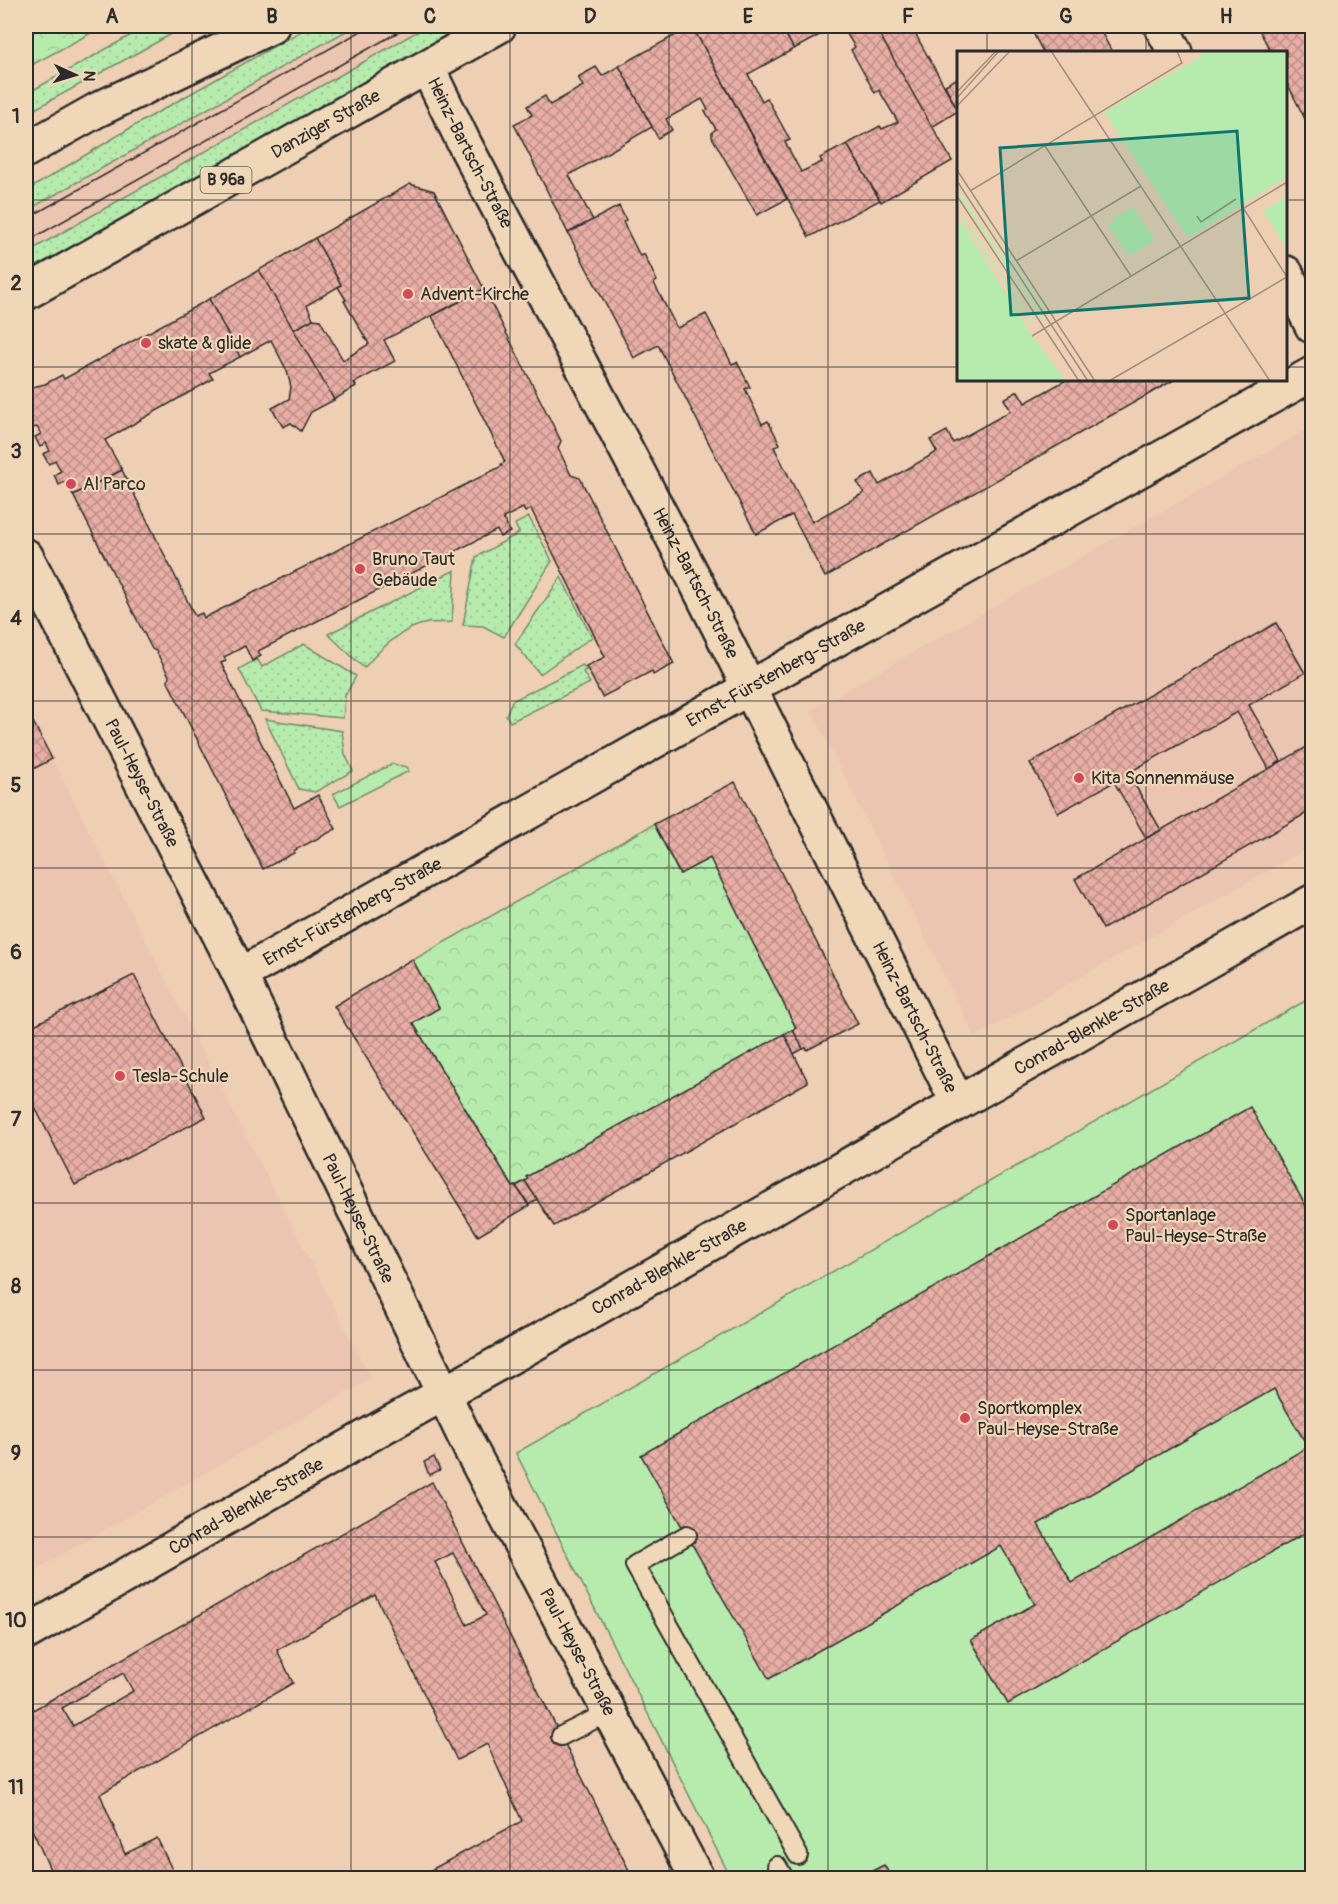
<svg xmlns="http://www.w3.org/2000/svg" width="1338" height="1904" font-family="Pangolin,sans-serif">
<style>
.built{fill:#ecc5b0}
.grass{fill:url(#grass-dots);stroke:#718b6c;stroke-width:1.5}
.park{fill:url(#park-crowns);stroke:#718b6c;stroke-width:1.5}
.garden{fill:#b7ebad;stroke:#718b6c;stroke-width:1.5}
.building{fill:url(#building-cross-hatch);stroke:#2b2b2b;stroke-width:1.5;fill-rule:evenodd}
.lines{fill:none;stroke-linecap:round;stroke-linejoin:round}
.lane-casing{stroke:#2b2b2b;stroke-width:22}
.street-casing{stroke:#2b2b2b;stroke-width:38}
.secondary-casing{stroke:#2b2b2b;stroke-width:38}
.primary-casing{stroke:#2b2b2b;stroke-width:38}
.lane{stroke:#f0d7b8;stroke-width:18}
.street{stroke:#f0d7b8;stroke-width:33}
.secondary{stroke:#f0d7b8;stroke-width:33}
.primary{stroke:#f0d7b8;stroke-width:33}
.tram{stroke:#2b2b2b;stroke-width:1.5}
.grid{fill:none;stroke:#2b2b2b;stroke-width:1.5;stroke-opacity:0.55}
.poi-dot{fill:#d1495b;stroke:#f0d7b8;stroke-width:2}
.labels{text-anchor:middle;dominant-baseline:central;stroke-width:4.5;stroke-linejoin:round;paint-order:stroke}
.shield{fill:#f0d7b8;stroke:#665f55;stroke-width:1.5}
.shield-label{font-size:16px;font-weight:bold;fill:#2b2b2b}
.street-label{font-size:18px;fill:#2b2b2b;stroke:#f0d7b8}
.poi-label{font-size:18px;fill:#2b2b2b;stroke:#f0d7b8;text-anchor:start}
.inset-road{fill:none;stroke:#a08d7d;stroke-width:1.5}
.view{fill:#0f766e;fill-opacity:0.15;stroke:#0f766e;stroke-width:3}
.inset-edge{fill:none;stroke:#2b2b2b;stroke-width:3}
.neatline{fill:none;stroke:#2b2b2b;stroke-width:2}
.grid-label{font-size:20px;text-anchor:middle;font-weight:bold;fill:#2b2b2b}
</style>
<defs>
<pattern id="grass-dots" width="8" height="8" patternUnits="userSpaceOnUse" patternTransform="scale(1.5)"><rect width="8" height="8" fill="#b7ebad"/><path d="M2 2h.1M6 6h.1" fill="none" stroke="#9eca95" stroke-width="1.8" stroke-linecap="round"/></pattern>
<pattern id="park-crowns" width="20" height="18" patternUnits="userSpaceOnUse" patternTransform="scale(1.5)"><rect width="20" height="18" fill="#b7ebad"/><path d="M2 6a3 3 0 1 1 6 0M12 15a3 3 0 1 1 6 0" fill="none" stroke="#9eca95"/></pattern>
<pattern id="building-cross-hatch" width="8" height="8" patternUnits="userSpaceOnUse" patternTransform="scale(1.5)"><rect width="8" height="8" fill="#e8aea5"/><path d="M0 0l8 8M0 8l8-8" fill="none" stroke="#bc8e87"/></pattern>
</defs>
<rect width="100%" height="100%" fill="#eecfb4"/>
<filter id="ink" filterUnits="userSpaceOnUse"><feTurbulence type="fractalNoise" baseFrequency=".0167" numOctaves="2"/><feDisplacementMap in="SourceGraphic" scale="12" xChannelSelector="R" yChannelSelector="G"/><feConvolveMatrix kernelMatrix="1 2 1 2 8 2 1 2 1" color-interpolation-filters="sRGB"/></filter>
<g filter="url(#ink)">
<g class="built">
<polygon points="355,26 427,26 26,253 26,211"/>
<polygon points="1304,431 1312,448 1312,846 975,1037 811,710"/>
<polygon points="26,708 371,1379 26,1575"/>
</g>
<g class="grass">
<polygon points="147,26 186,26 26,114 26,94"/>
<polygon points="310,26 355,26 26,211 26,191 132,127"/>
<polygon points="427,26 468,26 26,277 26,253"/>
<polygon points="529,517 552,561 504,637 483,626 463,625 476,557 519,533 515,524"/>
<path d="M455,570L452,622C444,623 436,622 428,623C402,627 380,649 364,668L328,634Z"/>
<polygon points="561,577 592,637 540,674 515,644"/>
<polygon points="304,644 356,676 345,696 343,718 261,711 239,669 257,659 262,667"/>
<polygon points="583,665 586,670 583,672 590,683 510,722 506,715 512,701"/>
<polygon points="265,719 342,731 345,754 353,771 315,792 299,789"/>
</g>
<g class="park">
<polygon points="26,26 104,26 26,68"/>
<polygon points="654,824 679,874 710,858 796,1028 527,1177 528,1179 513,1187 413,1023 439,1008 413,960"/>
</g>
<g class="garden">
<polygon points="392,764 407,767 409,771 340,806 333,794"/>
<polygon points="1312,997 1312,1878 731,1878 516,1453"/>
</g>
<g class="building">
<polygon points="692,26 781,26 794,49 748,74 762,101 767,98 790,140 785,142 801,172 822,162 820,158 847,144 880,200 809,237"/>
<polygon points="692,26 787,199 757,215 712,137 712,132 716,129 705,111 708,110 702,99 666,119 672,130 658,138 619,66"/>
<polygon points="781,26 836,26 794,49"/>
<polygon points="842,26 875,26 952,161 881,202 847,144 880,126 882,129 898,122 879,90 875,93 851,50 855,47"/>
<polygon points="875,26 903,26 905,30 911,26 958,111 932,127"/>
<polygon points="1033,26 1098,26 1112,52 1043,52 1032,31 1036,30"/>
<polygon points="1257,26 1312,26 1312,133 1286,81 1286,52 1271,52"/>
<polygon points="619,66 652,127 569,175 593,220 568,233 514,124 532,115 527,106 545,96 550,105 583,86 578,77 596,67 602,76"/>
<polygon points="958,78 958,111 945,85"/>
<polygon points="410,184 434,191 484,289 384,340 395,361 354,383 356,386 334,400 293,330 313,319 320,320 343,360 369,344 344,301 346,300 338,287 341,285 315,238"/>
<polygon points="619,206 626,220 623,222 640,256 644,254 657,281 654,283 677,328 706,314 732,364 737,362 750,387 745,389 762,424 768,421 780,444 774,447 812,522 864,493 857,482 873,473 879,485 937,452 930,440 947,431 953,443 1011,411 1004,399 1018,391 1025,403 1066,380 1174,380 825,577 792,515 756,534 658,345 634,358 568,233"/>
<polygon points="315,238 341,285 307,305 313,319 293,330 259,270"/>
<polygon points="259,270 334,400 311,412 301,431 291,423 283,427 272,408 289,399 291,387 287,371 271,340 240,357 209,299"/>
<polygon points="484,289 561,441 558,448 571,475 580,478 674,664 653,675 652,671 602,697 586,666 605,657 531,509 525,512 523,508 503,518 510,532 500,537 497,530 258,651 261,656 252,661 245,646 224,657 226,661 221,663 294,808 318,795 336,829 293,851 294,853 263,869 168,682 169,676 156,651 152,649 73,495 122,470 195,616 202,613 204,618 502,466 501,464 505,462 432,316"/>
<polygon points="209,299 240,357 209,373 213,379 105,440 122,470 73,495 66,481 59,485 54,475 61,471 55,460 49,464 43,454 50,451 46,443 40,447 35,437 41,434 37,427 32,428 26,420 27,393 33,387 45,384 62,375 64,379"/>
<polygon points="1276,623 1305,673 1249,705 1281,761 1269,769 1237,712 1128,773 1161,830 1146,838 1114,782 1058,813 1030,763"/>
<polygon points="26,708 52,759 26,773"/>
<polygon points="1312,744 1312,810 1103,929 1075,879"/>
<polygon points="735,782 858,1024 807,1050 806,1048 803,1049 793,1030 796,1028 710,858 680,874 654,824"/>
<polygon points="412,959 439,1008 413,1023 513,1187 516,1186 529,1206 478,1236 334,1006"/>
<polygon points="134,975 206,1117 75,1185 26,1090 26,1029"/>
<polygon points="793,1030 803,1049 794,1054 784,1034"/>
<polygon points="784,1034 808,1082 554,1226 525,1181 528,1179 526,1177"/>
<path d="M1250,1107L1312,1217V1529L1008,1704L971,1640L1035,1604L1001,1546L769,1679L641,1455ZM1274,1389L1308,1447L1072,1583L1038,1524Z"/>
<polygon points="525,1181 537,1199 529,1205 516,1186"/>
<polygon points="434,1457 440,1470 429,1475 424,1462"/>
<path d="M432,1482L633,1878H416L522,1821L487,1744L457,1760L375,1595L277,1650L293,1683L100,1794L125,1854L157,1838L176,1878H54L26,1816V1714ZM453,1553L486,1615L467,1625L435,1562ZM123,1673L133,1691L73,1726L62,1708Z"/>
<polygon points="884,1865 892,1878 858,1878"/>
</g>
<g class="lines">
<g class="lane-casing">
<g id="lane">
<polyline points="687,1535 635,1565 798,1855"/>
<polyline points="561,1736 609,1712"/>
<polyline points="777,1866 784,1878"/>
</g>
</g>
<g class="street-casing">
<g id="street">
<polyline points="1161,26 1175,52"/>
<path id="s1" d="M427,67L465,145L693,576L958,1103"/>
<polyline points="1286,273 1312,326"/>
<path id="s2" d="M26,556L240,975L471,1450L697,1878"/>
<path id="s3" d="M240,975L706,712L1312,374"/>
</g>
</g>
<g class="secondary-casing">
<g id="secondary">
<path id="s4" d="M26,1633L383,1427L521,1351L1312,902"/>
</g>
</g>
<g class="primary-casing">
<g id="primary">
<polyline points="26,150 97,110 272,26"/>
<path id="s5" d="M26,293L499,26"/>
</g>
</g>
<use href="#lane" class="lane"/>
<use href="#street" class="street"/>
<use href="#secondary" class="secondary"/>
<use href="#primary" class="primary"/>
<g class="tram">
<polyline points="26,219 370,26"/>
<polyline points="26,242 409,26"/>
</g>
</g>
</g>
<path class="grid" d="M192,26V1878M351,26V1878M510,26V1878M669,26V1878M828,26V1878M987,26V52M1146,26V52M26,200H958M1286,200H1312M26,367H958M1286,367H1312M987,380V1878M1146,380V1878M26,534H1312M26,701H1312M26,868H1312M26,1036H1312M26,1203H1312M26,1370H1312M26,1537H1312M26,1704H1312"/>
<g class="poi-dot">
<circle cx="408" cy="294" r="6"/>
<circle cx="146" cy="343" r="6"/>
<circle cx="71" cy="484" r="6"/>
<circle cx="360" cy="569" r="6"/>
<circle cx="1079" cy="778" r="6"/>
<circle cx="120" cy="1076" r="6"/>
<circle cx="1113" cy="1225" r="6"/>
<circle cx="965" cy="1418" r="6"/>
</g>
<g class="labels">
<rect class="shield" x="200.5" y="167" width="51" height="26" rx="4.5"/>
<g class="shield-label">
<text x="226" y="180">B 96a</text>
</g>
<g class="street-label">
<text stroke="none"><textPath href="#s5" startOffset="344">Danziger Straße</textPath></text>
<text stroke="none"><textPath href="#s1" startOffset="96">Heinz-Bartsch-Straße</textPath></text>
<text stroke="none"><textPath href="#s1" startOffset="582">Heinz-Bartsch-Straße</textPath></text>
<text stroke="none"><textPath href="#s3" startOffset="615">Ernst-Fürstenberg-Straße</textPath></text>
<text stroke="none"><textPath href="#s2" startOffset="255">Paul-Heyse-Straße</textPath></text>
<text stroke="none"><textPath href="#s3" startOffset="129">Ernst-Fürstenberg-Straße</textPath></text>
<text stroke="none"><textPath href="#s1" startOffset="1068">Heinz-Bartsch-Straße</textPath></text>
<text stroke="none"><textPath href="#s4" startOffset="1226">Conrad-Blenkle-Straße</textPath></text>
<text stroke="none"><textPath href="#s2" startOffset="741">Paul-Heyse-Straße</textPath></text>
<text stroke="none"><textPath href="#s4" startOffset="740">Conrad-Blenkle-Straße</textPath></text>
<text stroke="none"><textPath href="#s4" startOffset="254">Conrad-Blenkle-Straße</textPath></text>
<text stroke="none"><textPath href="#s2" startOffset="1227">Paul-Heyse-Straße</textPath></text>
</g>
<g class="poi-label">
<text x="420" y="294">Advent-Kirche</text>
<text x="158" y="343">skate &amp; glide</text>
<text x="83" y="484">Al Parco</text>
<text x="372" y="559">Bruno Taut<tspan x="372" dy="21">Gebäude</tspan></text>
<text x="1091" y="778">Kita Sonnenmäuse</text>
<text x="132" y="1076">Tesla-Schule</text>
<text x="1125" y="1215">Sportanlage<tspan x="1125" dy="21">Paul-Heyse-Straße</tspan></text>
<text x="977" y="1408">Sportkomplex<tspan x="977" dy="21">Paul-Heyse-Straße</tspan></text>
</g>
</g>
<g transform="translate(957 51)">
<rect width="330" height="330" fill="#eecfb4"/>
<path d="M0,124L92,263L90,264ZM0,137L86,267L84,268L0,142ZM330,145V199L306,160ZM3,163L8,167L77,273L75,274Z" fill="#b7ebad"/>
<path d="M176,156L198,189L178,203L176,200L171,204L151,175L157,171L155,168ZM4,170L74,283L109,330H0V171Z" fill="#b7ebad"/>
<path d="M243,0H330V126L231,187L147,61L244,5Z" fill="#b7ebad"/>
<path class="inset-road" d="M94,0L313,330M0,41L39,0M0,47L42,0M0,55L53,0M88,95L174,225M0,119L138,330M0,130L131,330M13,140L225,12L220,0M0,145L122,330M240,165L244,171L279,148M59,210L184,135M75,285L330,131M152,330L330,226L287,158"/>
<path class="view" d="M280,80L292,247L54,264L43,97Z"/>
<rect width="330" height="330" class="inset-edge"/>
</g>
<rect width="1338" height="1904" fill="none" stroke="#f0d7b8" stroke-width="66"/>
<g transform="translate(75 75) rotate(94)" stroke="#f0d7b8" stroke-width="4.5" paint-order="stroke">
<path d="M0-4.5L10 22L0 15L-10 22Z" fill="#2b2b2b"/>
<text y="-9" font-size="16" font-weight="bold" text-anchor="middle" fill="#2b2b2b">N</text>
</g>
<rect x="33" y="33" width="1272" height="1838" class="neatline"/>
<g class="grid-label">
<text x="112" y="23">A</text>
<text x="272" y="23">B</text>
<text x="430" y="23">C</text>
<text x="590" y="23">D</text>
<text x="748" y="23">E</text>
<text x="908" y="23">F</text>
<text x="1066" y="23">G</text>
<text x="1226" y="23">H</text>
<text x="16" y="123">1</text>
<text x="16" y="290">2</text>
<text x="16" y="458">3</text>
<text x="16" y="625">4</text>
<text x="16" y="792">5</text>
<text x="16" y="959">6</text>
<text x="16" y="1126">7</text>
<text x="16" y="1293">8</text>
<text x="16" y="1460">9</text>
<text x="16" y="1627">10</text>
<text x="16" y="1794">11</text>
</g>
</svg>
